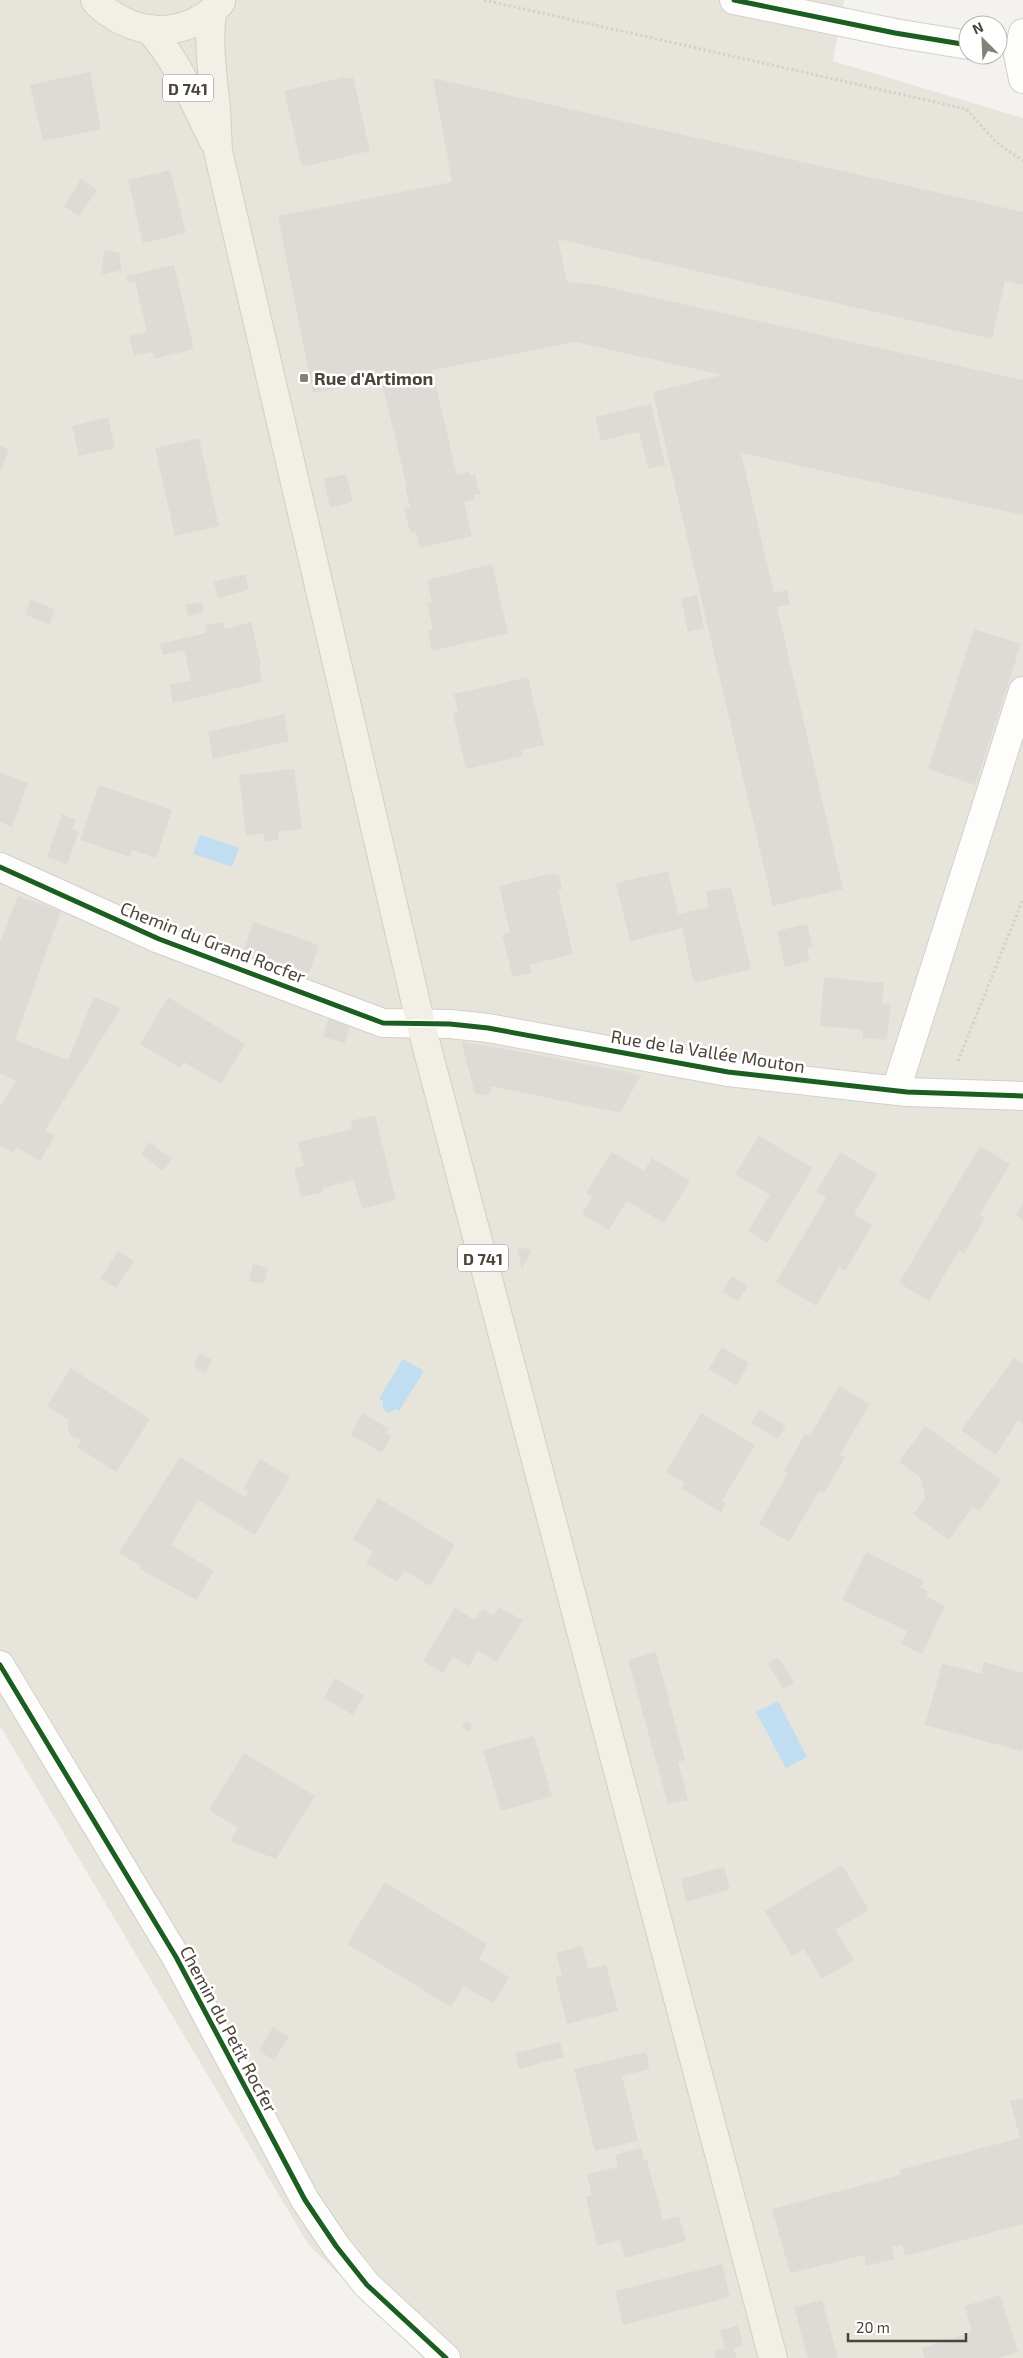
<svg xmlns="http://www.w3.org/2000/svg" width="1023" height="2358" font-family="'Exo 2',sans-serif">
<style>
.residential{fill:#e7e4dc}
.water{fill:#c0ddf1}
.building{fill:#dedbd6}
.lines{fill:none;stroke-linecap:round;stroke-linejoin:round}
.minor-casing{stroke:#d2d0cb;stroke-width:30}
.major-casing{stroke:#d6cebb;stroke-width:30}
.path{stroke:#d3d2cc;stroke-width:3;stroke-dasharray:2.5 2.5;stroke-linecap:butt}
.minor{stroke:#fdfdfc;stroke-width:28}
.major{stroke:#f2efe6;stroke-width:28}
.cycleway-casing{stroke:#fff;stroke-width:8}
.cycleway{stroke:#1b5e20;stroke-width:5}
.poi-dot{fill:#868178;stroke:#fff;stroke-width:2}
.labels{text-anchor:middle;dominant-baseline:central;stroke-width:5;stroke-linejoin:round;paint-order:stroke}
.shield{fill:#fff;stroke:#817c74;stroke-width:1}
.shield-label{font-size:16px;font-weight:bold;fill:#4b4439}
.poi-label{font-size:18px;font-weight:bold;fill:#4b4439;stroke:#fff;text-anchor:start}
.street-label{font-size:18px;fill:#4b4439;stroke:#fff}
</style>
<rect width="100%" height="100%" fill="#f4f2ee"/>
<polygon class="residential" points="0,0 844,0 833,61 1023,118 1023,2358 423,2358 308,2244 0,1726"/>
<g class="water">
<polygon points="200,835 239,848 232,867 193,854"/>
<polygon points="403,1359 424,1371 399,1411 396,1409 388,1413 383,1408 383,1401 379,1399"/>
<polygon points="778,1701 807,1757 786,1768 756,1712"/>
</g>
<g class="building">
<polygon points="90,72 101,129 43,141 30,85"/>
<polygon points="344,77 344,79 353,77 370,151 302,167 284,91"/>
<polygon points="433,78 1023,212 1023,285 1005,281 992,339 558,239 567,282 593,284 1023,380 1023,515 741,453 774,593 787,590 790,604 777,607 843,889 773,906 653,392 722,375 575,342 432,370 457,475 469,472 470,476 475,474 480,494 474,495 475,499 464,502 472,536 420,548 416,531 410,532 404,509 410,507 405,487 407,487 381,380 313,393 278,216 452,182"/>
<polygon points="170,170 186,233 143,243 128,180"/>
<polygon points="81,179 97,190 79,216 64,206"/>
<polygon points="104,250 119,252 122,270 101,275"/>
<polygon points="174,265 194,349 154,359 152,352 134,356 129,336 147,332 135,281 128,283 126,276"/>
<polygon points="651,404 665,465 648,469 639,432 601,441 595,417"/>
<polygon points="108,417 115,448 79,456 72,426"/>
<polygon points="199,438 219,526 175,536 155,448"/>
<polygon points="0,446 9,449 0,474"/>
<polygon points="346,474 353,502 330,508 324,479"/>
<polygon points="492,564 508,633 432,651 428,631 433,630 427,603 432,602 427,580"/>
<polygon points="245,574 249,590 218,598 214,582"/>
<polygon points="697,595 704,628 688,632 681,599"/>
<polygon points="30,600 55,609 50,624 25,615"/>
<polygon points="201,602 204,612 188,616 185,605"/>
<polygon points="223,622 225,629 251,622 261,664 259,665 262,682 173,703 169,685 191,680 184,650 163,655 160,644 206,633 205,625"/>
<polygon points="974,629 1021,644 975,785 928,769"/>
<polygon points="528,677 544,745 521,750 523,756 466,769 453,713 458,712 454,694"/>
<polygon points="284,714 289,741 213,759 208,732"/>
<polygon points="294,769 302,829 278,832 279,840 265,842 264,833 246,836 239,775"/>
<polygon points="0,772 28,783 12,827 0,822"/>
<polygon points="99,785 172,810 156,858 132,850 130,857 80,840"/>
<polygon points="62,814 76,820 72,829 79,832 67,864 47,857"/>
<polygon points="668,871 678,914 709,907 706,892 731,887 751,969 694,983 682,928 630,941 616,883"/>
<polygon points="554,873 554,876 559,875 562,889 558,891 573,954 529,965 531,973 513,977 502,935 510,932 499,886"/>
<polygon points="18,896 61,911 15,1040 68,1060 94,997 121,1008 45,1130 55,1136 40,1161 17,1147 13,1153 0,1146 0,1107 16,1081 0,1073 0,942"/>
<polygon points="253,922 319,945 309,973 244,949"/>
<polygon points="807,924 813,947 807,948 810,961 785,967 777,931"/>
<polygon points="824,977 884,983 882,1003 891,1004 887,1040 862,1038 863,1030 820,1026"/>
<polygon points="168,997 245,1044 221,1084 184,1062 180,1068 140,1044"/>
<polygon points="329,1016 351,1023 345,1043 323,1037"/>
<polygon points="463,1042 550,1057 641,1075 620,1113 491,1086 489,1095 475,1094 462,1044"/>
<polygon points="375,1115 396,1200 362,1209 354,1180 323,1188 323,1192 301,1197 294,1169 304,1166 298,1142 353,1129 350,1121"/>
<polygon points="759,1136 813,1168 767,1243 748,1231 770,1195 735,1174"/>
<polygon points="149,1142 172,1159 163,1171 141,1154"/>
<polygon points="980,1146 1010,1164 980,1214 985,1218 964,1254 959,1250 929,1301 899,1283"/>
<polygon points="612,1152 644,1171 652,1158 690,1181 664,1223 627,1201 609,1230 582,1214 592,1197 586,1193"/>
<polygon points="840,1152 877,1174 854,1214 872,1225 845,1271 839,1267 816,1306 776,1282 826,1198 816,1192"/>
<polygon points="1023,1203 1023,1221 1016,1215"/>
<polygon points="517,1248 532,1249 522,1269"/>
<polygon points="118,1251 134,1261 116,1288 101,1278"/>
<polygon points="253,1264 268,1268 264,1284 249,1281"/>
<polygon points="732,1276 748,1286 738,1301 722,1292"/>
<polygon points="722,1347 749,1363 736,1386 709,1369"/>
<polygon points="200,1353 212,1360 205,1373 193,1366"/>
<polygon points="1014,1358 1023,1364 1023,1424 1018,1420 996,1455 961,1430"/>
<polygon points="71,1368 150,1419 116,1472 77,1447 82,1439 75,1438 70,1434 67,1427 69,1420 47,1406"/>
<polygon points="839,1386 870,1404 840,1454 845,1458 824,1493 819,1491 789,1542 759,1524 788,1473 784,1471 805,1434 810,1436"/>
<polygon points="759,1409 786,1426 777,1439 751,1423"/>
<polygon points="362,1413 389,1429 386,1433 391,1436 382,1453 351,1435"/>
<polygon points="701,1413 755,1445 722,1501 726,1503 721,1512 682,1489 685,1483 666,1472"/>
<polygon points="925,1426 1001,1480 979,1511 973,1506 949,1540 913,1514 925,1498 921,1478 899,1462"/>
<polygon points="180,1457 245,1497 248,1492 243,1489 260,1459 290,1477 255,1535 198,1500 171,1545 214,1571 196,1600 149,1574 140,1569 141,1566 119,1553"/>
<polygon points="378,1498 455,1545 430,1586 404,1570 397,1582 366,1563 373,1552 353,1539"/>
<polygon points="866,1552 924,1581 920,1587 928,1591 926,1596 945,1606 922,1654 901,1644 907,1631 842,1600"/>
<polygon points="499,1607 523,1620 497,1662 478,1650 469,1666 453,1657 443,1673 423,1661 455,1608 475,1620 482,1609 494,1615"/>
<polygon points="656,1652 685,1760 678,1762 688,1800 668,1804 628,1660"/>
<polygon points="778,1657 794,1682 784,1689 768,1664"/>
<polygon points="984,1662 1023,1673 1023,1748 1021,1751 925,1725 942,1663 981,1674"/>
<polygon points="335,1678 364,1695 353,1715 324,1698"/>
<polygon points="466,1721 473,1725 469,1731 462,1728"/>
<polygon points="534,1736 552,1796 501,1811 483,1750"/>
<polygon points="244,1753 315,1796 276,1859 230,1841 238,1828 209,1810"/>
<polygon points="842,1865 869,1910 835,1930 854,1960 822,1979 804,1949 792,1956 765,1911"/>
<polygon points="724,1867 730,1889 687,1902 681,1879"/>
<polygon points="385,1882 487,1944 479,1959 509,1977 494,2003 463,1986 451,2007 347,1944"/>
<polygon points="582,1946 588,1969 606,1965 618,2011 567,2024 555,1977 562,1976 556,1953"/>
<polygon points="273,2027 289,2037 274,2060 259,2051"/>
<polygon points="560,2042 564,2057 519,2069 515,2053"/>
<polygon points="646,2052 650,2069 622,2076 638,2141 595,2151 574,2069"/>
<polygon points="1023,2098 1023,2224 905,2256 902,2245 892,2247 895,2259 866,2266 864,2255 790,2273 772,2209 900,2175 899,2170 1020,2138 1010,2101"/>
<polygon points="641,2148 644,2160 647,2160 663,2220 679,2216 686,2241 625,2258 620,2240 597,2246 586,2197 592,2195 587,2174 618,2167 615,2155"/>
<polygon points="722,2264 730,2297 623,2325 615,2291"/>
<polygon points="1000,2295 1018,2352 999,2358 925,2358 922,2348 972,2332 965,2306"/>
<polygon points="822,2300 838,2358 808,2358 794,2307"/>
<polygon points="738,2325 743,2345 734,2349 737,2358 716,2358 714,2351 725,2348 720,2331"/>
</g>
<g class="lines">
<g class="minor-casing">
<g id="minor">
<polyline points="734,0 895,33 968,45"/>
<polyline points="1023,33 1018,54 1023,79"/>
<polyline points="0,867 159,939 383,1023 450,1024 488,1028 728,1072 907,1092 1023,1096"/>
<polyline points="896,1090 1023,691"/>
<polyline points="0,1665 176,1957 305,2200 336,2246 367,2285 446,2358"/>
</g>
</g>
<g class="major-casing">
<g id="major">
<path d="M95,0C100,8 111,14 119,19C153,38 195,32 221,2"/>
<path d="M212,11C208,42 212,70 215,100C217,117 217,134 218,151L421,1025L773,2358"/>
<path d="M149,29C179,63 193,100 213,140"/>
</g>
</g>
<g class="path">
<polyline points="484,0 966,109 996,142 1023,161"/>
<polyline points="958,1061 1023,899"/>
</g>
<use href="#minor" class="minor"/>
<use href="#major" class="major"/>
<g class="cycleway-casing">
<g id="cycleway">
<polyline points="734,0 895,33 968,45"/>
<polyline points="0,867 159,939 383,1023 450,1024 488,1028 728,1072 907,1092 1023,1096"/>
<polyline points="0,1665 176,1957 305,2200 336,2246 367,2285 446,2358"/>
</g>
</g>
<use href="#cycleway" class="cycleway"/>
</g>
<rect class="poi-dot" x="299" y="373" width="10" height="10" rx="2.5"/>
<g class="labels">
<g class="shield">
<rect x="163" y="74.5" width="50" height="27" rx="4"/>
<rect x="458" y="1244.5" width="50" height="27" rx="4"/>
</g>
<g class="shield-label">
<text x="188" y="88">D 741</text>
<text x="483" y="1258">D 741</text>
</g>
<g class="poi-label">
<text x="314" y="378">Rue d'Artimon</text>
</g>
<g class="street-label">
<text transform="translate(213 942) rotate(21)">Chemin du Grand Rocfer</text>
<text transform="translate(708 1051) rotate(9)">Rue de la Vallée Mouton</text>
<text transform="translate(229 2029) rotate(62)">Chemin du Petit Rocfer</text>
</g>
</g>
<g transform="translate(983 40) rotate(336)"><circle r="24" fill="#ffffff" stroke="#b7b4b0"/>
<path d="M0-4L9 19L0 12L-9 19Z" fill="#868178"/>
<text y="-8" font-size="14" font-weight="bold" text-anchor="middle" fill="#4b4439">N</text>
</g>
<path d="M848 2333v8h118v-8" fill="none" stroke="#4b4439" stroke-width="2.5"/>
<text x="856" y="2333" font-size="15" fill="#4b4439" stroke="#ffffff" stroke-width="4" paint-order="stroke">20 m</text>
</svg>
